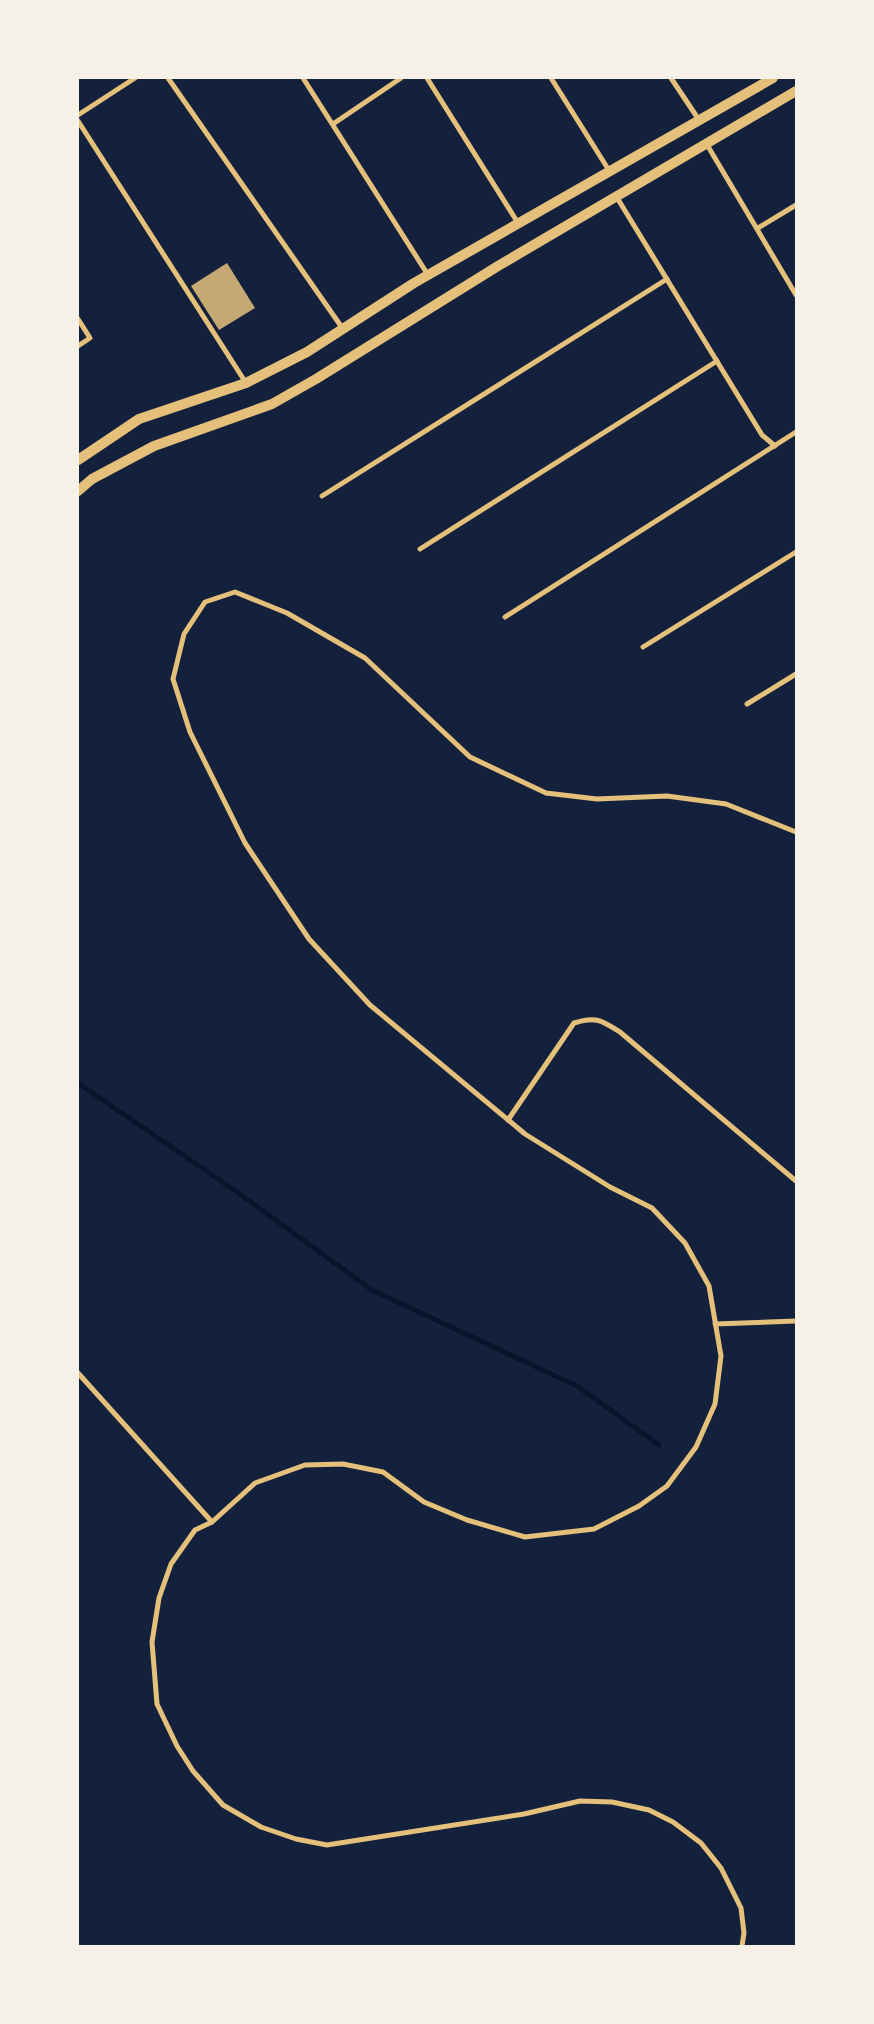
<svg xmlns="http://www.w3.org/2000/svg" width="874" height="2024" font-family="Quicksand,sans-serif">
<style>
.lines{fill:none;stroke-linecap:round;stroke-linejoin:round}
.stream{stroke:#0b132b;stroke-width:5}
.building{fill:#c6a872}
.minor{stroke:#e5c07b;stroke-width:5}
.secondary{stroke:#e5c07b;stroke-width:10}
</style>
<rect width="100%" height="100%" fill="#14213d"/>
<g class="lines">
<polyline class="stream" points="78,1083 237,1192 372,1290 577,1386 659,1445"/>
</g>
<polygon class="building" points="227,263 255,308 219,330 191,286"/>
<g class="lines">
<g class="minor">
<polyline points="168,78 343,329"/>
<polyline points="303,78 428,275"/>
<polyline points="427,78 518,223"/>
<polyline points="551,78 610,172"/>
<polyline points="671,78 699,120"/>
<polyline points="78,115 135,78"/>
<polyline points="78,121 246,383"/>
<polyline points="333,124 401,78"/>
<polyline points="706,143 796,295"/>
<polyline points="616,196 762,435 775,446"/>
<polyline points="758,228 796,205"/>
<polyline points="78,319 90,338 78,346"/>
<polyline points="322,496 667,279"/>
<polyline points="420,549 717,361"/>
<polyline points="505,617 796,432"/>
<polyline points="643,647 796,552"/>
<polyline points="747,704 796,674"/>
<path d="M508,1120L574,1023C596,1016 601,1020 620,1032L796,1181"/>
<polyline points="715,1324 796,1321"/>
<polyline points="78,1373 212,1522"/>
<polyline points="742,1946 744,1933 741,1908 721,1868 701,1843 673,1822 649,1810 612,1802 580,1801 524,1814 327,1845 296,1839 261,1827 223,1805 193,1771 177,1746 157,1704 152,1642 159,1598 171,1564 195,1530 212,1522 255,1483 305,1465 343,1464 383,1472 424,1502 467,1520 525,1537 594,1529 639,1506 667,1486 696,1447 715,1404 721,1356 709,1286 685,1243 652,1208 610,1187 525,1134 370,1005 309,939 245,843 190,732 173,679 184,634 205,602 235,592 287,613 365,658 470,757 546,793 597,799 667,796 726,804 796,832"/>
</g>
<g class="secondary">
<polyline points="78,460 139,419 246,383 307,352 414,283 773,78"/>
<polyline points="78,491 92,479 154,446 272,404 316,379 498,266 796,91"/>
</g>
</g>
<rect width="874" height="2024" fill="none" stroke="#f6f1e7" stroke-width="158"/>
</svg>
